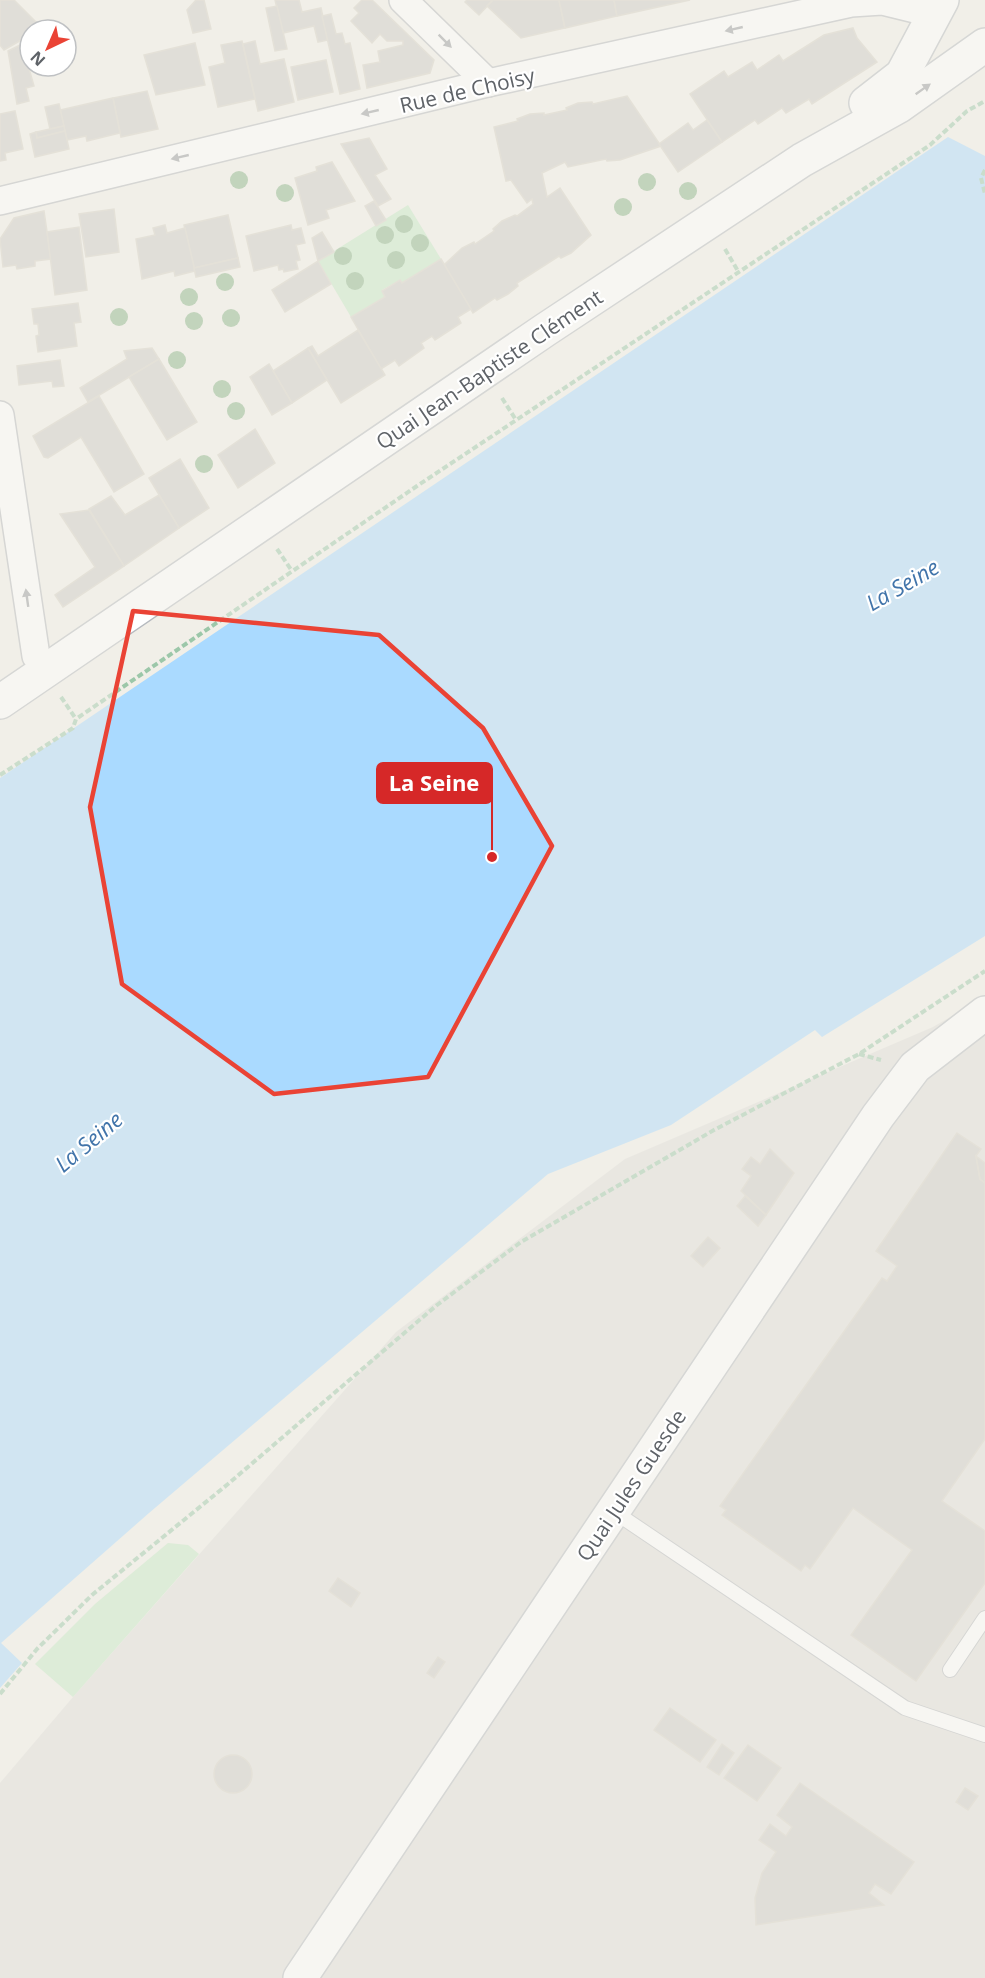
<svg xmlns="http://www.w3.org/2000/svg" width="985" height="1978" font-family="'Open Sans',sans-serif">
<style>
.industrial{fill:#e0deda}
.green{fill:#c5e8c5}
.water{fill:#aadaff}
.building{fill:#cccac5;stroke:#d6d1c6;stroke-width:1.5}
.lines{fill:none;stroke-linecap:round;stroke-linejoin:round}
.lane-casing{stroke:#b5b8bc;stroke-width:16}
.street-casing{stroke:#b5b8bc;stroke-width:30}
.secondary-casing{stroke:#b6babf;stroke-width:36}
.path{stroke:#9cc7a9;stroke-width:4;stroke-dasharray:6 3;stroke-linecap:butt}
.lane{stroke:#fff;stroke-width:14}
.street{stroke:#fff;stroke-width:27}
.secondary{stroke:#fff;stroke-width:33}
.tree{fill:#89b387}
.oneway{fill:#979a9d}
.marked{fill:none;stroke:#ea4335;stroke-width:4.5;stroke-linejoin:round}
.labels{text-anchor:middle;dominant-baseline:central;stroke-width:4.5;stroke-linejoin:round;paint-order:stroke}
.street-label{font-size:21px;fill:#5f6368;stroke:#fff}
.water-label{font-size:22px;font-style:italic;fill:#4174aa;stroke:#fff}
.leader{fill:none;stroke:#d62828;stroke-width:2}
.callout-dot{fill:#d62828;stroke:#fff;stroke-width:2}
.callout{fill:#d62828;stroke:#d62828;stroke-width:2}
.callout-label{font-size:22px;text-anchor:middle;font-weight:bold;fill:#fff}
</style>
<rect width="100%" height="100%" fill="#f1efe8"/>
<polygon class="industrial" points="985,997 985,1978 0,1978 0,1783 73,1697 396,1332 625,1159 933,1027"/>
<g class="green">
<polygon points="408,205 441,259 402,283 400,280 382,290 385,297 351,317 318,261"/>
<polygon points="168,1543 188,1545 199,1554 73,1697 35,1664 95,1604"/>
</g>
<polygon class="water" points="948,137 985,156 985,936 822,1037 815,1030 671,1125 548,1174 149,1513 1,1643 22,1663 0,1688 0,778"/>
<g class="building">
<polygon points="0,0 14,0 42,28 30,30 30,35 4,50 0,45"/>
<polygon points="196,0 204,0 211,29 193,33 187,10"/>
<polygon points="275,0 299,0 302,12 321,8 328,40 318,42 314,26 283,33"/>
<polygon points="362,0 372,0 434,60 430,73 367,88 363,65 380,62 378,51 403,45 403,41 387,41 380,34 372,43 351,21 359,13 354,8"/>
<polygon points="467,0 493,0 479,15 465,2"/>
<polygon points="493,0 559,0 565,28 521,38 487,6"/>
<polygon points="559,0 614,0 617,16 565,28"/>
<polygon points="614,0 690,0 617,16"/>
<polygon points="277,6 287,49 275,51 266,8"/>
<polygon points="331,14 336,34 342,33 345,44 350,43 360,89 340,94 322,16"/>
<polygon points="853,28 857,38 877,62 812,104 809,99 786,113 782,108 758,124 755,120 722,142 690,94 724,71 728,77 752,62 757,70 779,55 783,61 824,35"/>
<polygon points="242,41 255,99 218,107 209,67 225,63 221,45"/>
<polygon points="255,41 260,64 284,59 294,102 258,111 243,44"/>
<polygon points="195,43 205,85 156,95 144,55"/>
<polygon points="22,44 34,86 26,88 29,101 17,104 8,51"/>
<polygon points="326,60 333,92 298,100 291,67"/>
<polygon points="147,91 158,129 121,137 113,98"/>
<polygon points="627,96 661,146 620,160 607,161 606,159 568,167 565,162 542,173 547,197 560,188 591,235 571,253 561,258 559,256 517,283 518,286 508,294 497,300 495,298 473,313 444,265 462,248 474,242 475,244 494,231 493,229 502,221 515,215 517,216 533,204 532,199 527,203 511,180 506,181 494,127 518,121 517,119 530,114 544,113 544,115 567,110 566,108 578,103 592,102 593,104"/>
<polygon points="113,98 120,133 87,141 86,136 67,140 60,110"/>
<polygon points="59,104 64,126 50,129 45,107"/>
<polygon points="15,111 23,149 5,153 6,160 0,161 0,114"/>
<polygon points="707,120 722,142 678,172 659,144 688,123 693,130"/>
<polygon points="64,126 65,131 37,138 36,132"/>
<polygon points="65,131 69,149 35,157 30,134 36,132 37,138"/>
<polygon points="369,138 387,169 375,175 391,199 378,206 341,144"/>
<polygon points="332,162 355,201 326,210 329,218 308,225 295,178 317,171 316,167"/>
<polygon points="374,201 386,220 376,226 365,206"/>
<polygon points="114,209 119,252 86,257 79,214"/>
<polygon points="44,211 51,259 35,261 35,266 17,269 16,265 3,267 0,239 14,218"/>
<polygon points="228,215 238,258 194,268 184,225"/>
<polygon points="165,225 167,233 185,228 195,271 175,276 174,271 142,279 136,239 155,235 153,228"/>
<polygon points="291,225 292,230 301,228 305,243 296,245 300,260 296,261 298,269 284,272 283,269 279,270 278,265 254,271 246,236"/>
<polygon points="79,227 87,290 55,295 47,232"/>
<polygon points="322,232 334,252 318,261 312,238"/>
<polygon points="238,258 240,267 196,277 194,268"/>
<polygon points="441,259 471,309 458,317 461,323 435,340 432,336 421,343 424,348 399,366 395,360 381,369 351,317 385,297 382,291 400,280 402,283"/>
<polygon points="318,261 331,284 285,312 272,290"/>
<polygon points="78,303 81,322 74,323 77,346 38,352 36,336 39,335 38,324 34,324 32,309"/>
<polygon points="358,330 385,375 341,403 308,348 312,346 318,356"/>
<polygon points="152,348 159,359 88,402 80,388 127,359 124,351"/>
<polygon points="308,348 327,380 292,403 273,371"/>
<polygon points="159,359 197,422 167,440 129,377"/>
<polygon points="60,360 64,386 53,387 52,381 19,385 17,366"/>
<polygon points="269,364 292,403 272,415 250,377"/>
<polygon points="99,396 144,474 114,492 81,437 48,458 44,457 33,436"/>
<polygon points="255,429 275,463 238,488 218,455"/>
<polygon points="180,459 209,508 179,528 149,478"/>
<polygon points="159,495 179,528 124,566 89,509 111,496 125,515"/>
<polygon points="89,510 124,566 63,607 55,595 95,567 60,514"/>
<polygon points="957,1133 981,1149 976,1156 980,1179 985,1183 985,1439 942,1501 985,1531 985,1583 916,1681 851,1635 912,1550 853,1508 810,1569 805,1565 801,1571 722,1515 726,1510 720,1506 882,1278 887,1281 897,1266 876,1251"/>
<polygon points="770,1149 794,1173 766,1215 741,1191 751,1176 742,1169 751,1157 760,1164"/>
<polygon points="976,1156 985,1163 985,1183 980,1179"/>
<polygon points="745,1196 766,1215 758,1226 737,1206"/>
<polygon points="708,1237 720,1248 703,1267 691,1256"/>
<polygon points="338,1578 360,1593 351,1607 329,1591"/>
<polygon points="438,1657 445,1662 434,1678 427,1673"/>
<polygon points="670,1708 716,1740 700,1762 654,1730"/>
<polygon points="722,1744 734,1753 719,1775 707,1767"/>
<polygon points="748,1745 781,1768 757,1801 724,1778"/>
<circle cx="233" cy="1774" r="19"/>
<polygon points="800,1783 914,1862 891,1894 875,1884 869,1893 884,1905 756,1925 755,1898 762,1873 776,1852 759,1840 770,1824 786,1836 792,1827 777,1815"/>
<polygon points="965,1788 978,1796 968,1810 956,1802"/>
</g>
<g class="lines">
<g class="lane-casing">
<g id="lane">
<polyline points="613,1511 905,1708 985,1735"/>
<polyline points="950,1670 985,1618"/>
</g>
</g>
<g class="street-casing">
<g id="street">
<polyline points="403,0 488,83"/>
<polyline points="0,201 488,83 851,3 882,1 935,14"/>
<polyline points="0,415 36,656"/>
</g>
</g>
<g class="secondary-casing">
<g id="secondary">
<polyline points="866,103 902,75 942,0"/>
<polyline points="0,702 545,330 802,160 899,106 985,45"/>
<polyline points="300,1978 878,1116 915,1067 985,1013"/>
</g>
</g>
<g class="path">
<polyline points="985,170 981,178 985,194"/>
<polyline points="725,249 738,271"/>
<polyline points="502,398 516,420"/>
<polyline points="277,549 292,571"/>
<polyline points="61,697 76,719"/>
<polyline points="0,775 73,728 76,719 417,486 930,145 967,111 985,101"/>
<polyline points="859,1054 881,1060"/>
<polyline points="0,1694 37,1649 92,1595 228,1484 437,1305 521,1242 714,1130 859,1054 985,971"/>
</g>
<use href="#lane" class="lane"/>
<use href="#street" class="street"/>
<use href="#secondary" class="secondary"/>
</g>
<g class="tree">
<circle cx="239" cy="180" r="9"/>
<circle cx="647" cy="182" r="9"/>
<circle cx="688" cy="191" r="9"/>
<circle cx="285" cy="193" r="9"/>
<circle cx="623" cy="207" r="9"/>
<circle cx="404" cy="224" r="9"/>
<circle cx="385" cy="235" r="9"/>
<circle cx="420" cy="243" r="9"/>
<circle cx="343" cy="256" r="9"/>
<circle cx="396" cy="260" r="9"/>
<circle cx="355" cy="281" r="9"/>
<circle cx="225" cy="282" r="9"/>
<circle cx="189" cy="297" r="9"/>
<circle cx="119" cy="317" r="9"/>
<circle cx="231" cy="318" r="9"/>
<circle cx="194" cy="321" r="9"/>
<circle cx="177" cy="360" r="9"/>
<circle cx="222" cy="389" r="9"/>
<circle cx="236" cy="411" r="9"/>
<circle cx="204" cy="464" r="9"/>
</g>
<defs><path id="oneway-solid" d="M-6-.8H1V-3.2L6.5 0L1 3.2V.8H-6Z" transform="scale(1.5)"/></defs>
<g class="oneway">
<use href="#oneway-solid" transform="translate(734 29) rotate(167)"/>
<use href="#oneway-solid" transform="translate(445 41) rotate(45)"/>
<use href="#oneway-solid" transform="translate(923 89) rotate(-35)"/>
<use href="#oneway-solid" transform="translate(370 112) rotate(167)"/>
<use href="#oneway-solid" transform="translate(180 157) rotate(167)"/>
<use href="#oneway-solid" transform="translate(27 598) rotate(-98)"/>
</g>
<path d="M0 0H985V1978H0ZM133,611L379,635L483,728L552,846L428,1077L274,1094L122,984L90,807Z" fill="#f1efe8" fill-opacity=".55" fill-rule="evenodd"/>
<path class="marked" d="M133,611L379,635L483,728L552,846L428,1077L274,1094L122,984L90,807Z"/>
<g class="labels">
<g class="street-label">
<text transform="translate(467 90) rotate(-13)">Rue de Choisy</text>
<text transform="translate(489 369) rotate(-34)">Quai Jean-Baptiste Clément</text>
<text transform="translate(631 1485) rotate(-56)">Quai Jules Guesde</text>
</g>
<g class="water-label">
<text transform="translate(902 584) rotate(-30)">La Seine</text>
<text transform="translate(88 1141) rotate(-40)">La Seine</text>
</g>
</g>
<path class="leader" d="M492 857L492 783"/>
<circle class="callout-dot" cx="492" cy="857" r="6"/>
<rect class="callout" x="377" y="763" width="115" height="40" rx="6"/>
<g class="callout-label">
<text x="434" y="791">La Seine</text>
</g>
<g transform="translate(48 48) rotate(224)"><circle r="28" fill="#ffffff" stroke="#bfc1c3" stroke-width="1.5"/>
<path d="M0-4.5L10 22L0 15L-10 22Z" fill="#ea4335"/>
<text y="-9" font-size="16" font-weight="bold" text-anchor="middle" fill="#5f6368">N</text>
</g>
</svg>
